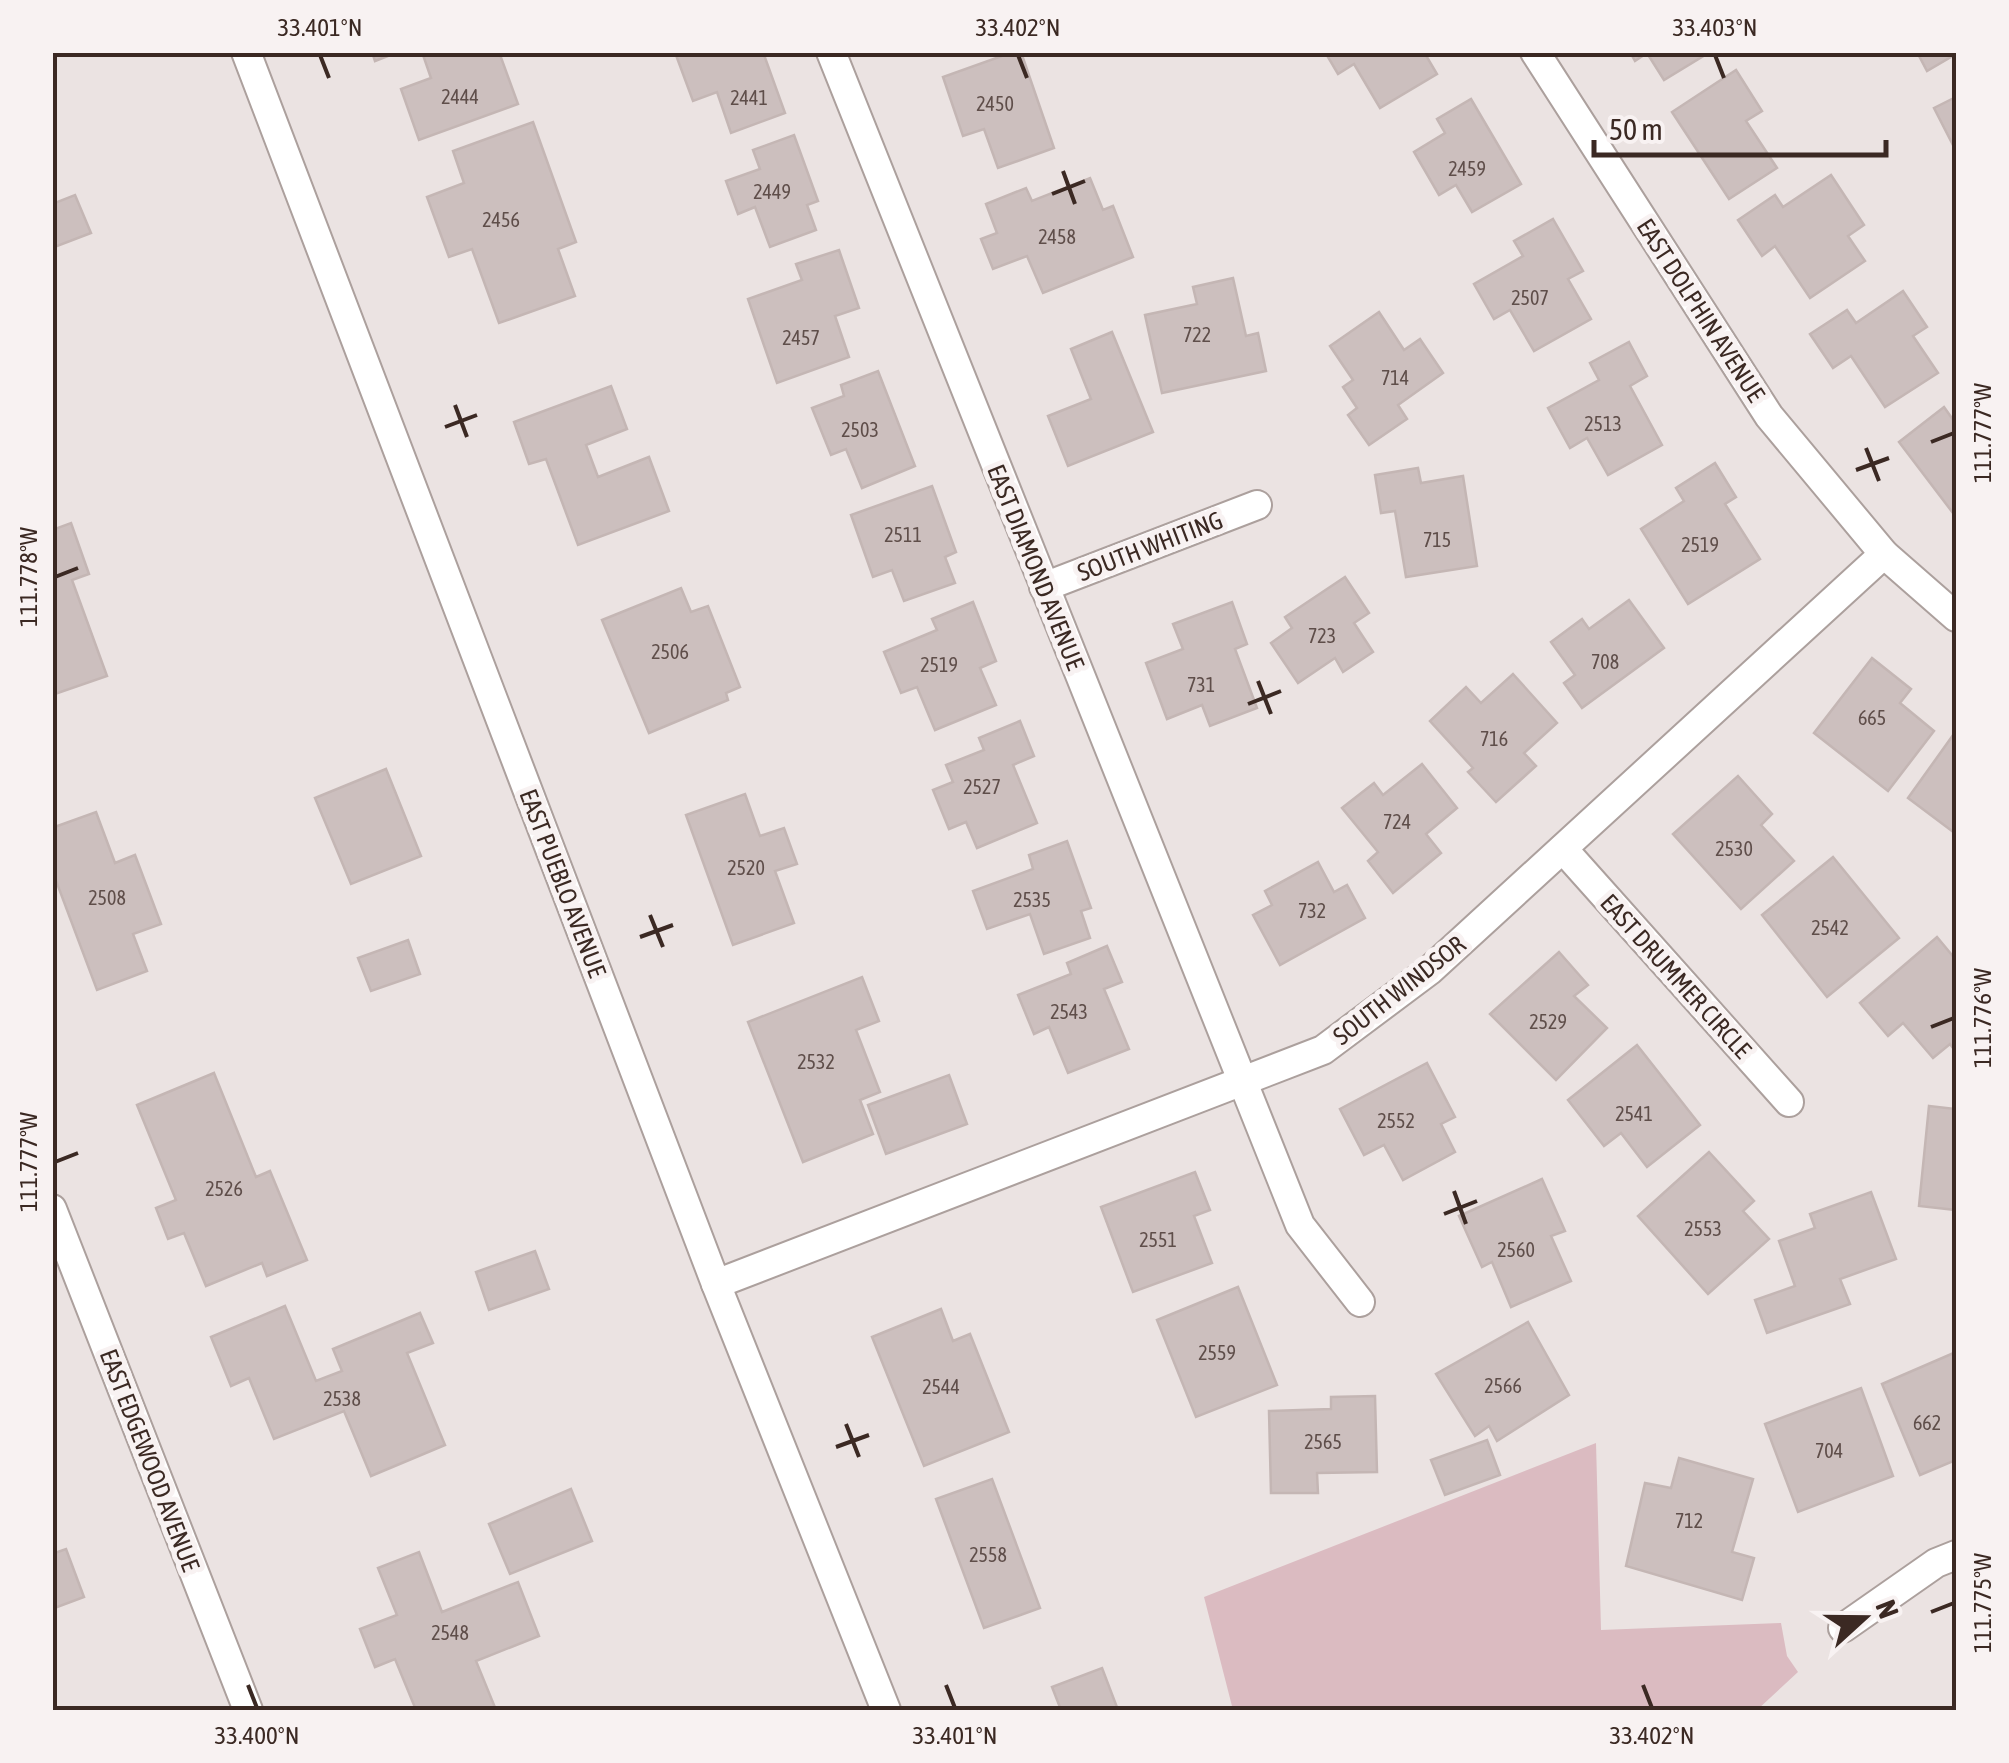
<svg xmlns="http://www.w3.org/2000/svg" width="2009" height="1763" font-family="'Asap Condensed',sans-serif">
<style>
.green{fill:#dbbbc1}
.building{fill:#ccbfbe;stroke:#c4b6b4;stroke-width:2.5}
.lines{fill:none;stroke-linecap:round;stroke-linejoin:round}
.minor-casing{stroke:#aca09d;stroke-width:32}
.minor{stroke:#fff;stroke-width:28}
.ticks{fill:none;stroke:#3b2923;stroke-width:4}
.labels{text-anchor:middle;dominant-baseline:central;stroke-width:10;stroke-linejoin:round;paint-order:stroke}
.number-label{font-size:20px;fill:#5f4e4a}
.street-label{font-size:25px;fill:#3b2923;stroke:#f8f2f2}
.neatline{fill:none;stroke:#3b2923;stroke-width:4}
.ticks-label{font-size:25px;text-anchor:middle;fill:#3b2923}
</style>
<rect width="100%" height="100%" fill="#ebe3e2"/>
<polygon class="green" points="1596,1443 1601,1630 1781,1623 1787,1656 1798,1672 1757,1710 1233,1710 1204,1597"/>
<g class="building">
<polygon points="372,52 398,52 375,61"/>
<polygon points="422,52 499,52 518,104 419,140 401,89 431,78"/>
<polygon points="682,52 763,52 785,113 731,133 717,92 693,101 676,55"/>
<polygon points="1013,52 1021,52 1054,148 998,168 984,129 963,136 943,77"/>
<polygon points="1325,52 1424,52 1437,74 1380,108 1354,64 1338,74"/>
<polygon points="1630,52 1710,52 1664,80 1647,53 1635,61"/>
<polygon points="1917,52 1956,52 1956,54 1927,71"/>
<polygon points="1736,70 1762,111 1746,121 1777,168 1729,199 1672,112"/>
<polygon points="1956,97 1956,151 1934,108"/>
<polygon points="1471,99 1521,184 1472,212 1456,185 1439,195 1414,152 1445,133 1437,119"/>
<polygon points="533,122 576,242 558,249 575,296 499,323 472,249 449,257 427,197 464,183 453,151"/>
<polygon points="794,135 818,201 807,205 816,230 770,247 755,207 738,214 726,181 760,169 753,150"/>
<polygon points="1831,175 1864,225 1848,236 1865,261 1810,298 1775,246 1762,256 1738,220 1775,195 1783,207"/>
<polygon points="1090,178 1103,210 1113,206 1133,257 1043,293 1027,256 993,269 981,239 997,233 986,204 1026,188 1032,201"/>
<polygon points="75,195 91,233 52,248 52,204"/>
<polygon points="1553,219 1583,271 1568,279 1591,319 1534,351 1510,310 1494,319 1474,284 1523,256 1514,241"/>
<polygon points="839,250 859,308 835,316 849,357 777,383 748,299 802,280 796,264"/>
<polygon points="1233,278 1246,336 1258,333 1266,371 1162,393 1145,315 1197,304 1193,287"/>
<polygon points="1903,291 1927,327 1913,336 1938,373 1885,407 1851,356 1833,368 1810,334 1847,310 1856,323"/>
<polygon points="1379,312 1404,350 1420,339 1443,373 1398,405 1407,419 1369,445 1348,415 1357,408 1343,387 1353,380 1330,346"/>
<polygon points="1112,332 1153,432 1068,466 1048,416 1091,399 1071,349"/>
<polygon points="1629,342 1647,376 1630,386 1662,445 1608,475 1587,438 1570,448 1548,408 1599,380 1590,363"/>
<polygon points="878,371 915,466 862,488 846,449 831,455 812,408 844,396 841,385"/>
<polygon points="611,386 627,429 586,445 598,477 649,457 669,511 578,545 546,459 529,464 514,422"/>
<polygon points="1944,407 1956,424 1956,517 1899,442"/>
<polygon points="1715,463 1736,497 1725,504 1760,559 1688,604 1641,529 1684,501 1676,488"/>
<polygon points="1418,468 1421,483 1463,476 1477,566 1406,577 1395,511 1381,513 1375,475"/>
<polygon points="932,486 956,552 945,557 955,583 904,601 892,570 873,577 851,515"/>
<polygon points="71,523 89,574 72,580 107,676 52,695 52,530"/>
<polygon points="1345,577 1369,613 1354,623 1373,652 1343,672 1335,658 1298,683 1271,643 1292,628 1285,617"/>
<polygon points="681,588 691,612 708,606 740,687 726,693 728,700 649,733 602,620"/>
<polygon points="1629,600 1664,648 1582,708 1564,683 1575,675 1551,642 1582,619 1589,629"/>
<polygon points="973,602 996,661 980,668 996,705 935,730 917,687 901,693 884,652 937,630 932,619"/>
<polygon points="1232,602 1247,644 1235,649 1257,708 1210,726 1202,705 1167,719 1146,663 1183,649 1173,624"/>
<polygon points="1872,658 1911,689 1900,703 1934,731 1888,791 1814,733"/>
<polygon points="1513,674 1557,723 1524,753 1536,766 1496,802 1468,772 1473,768 1430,721 1466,687 1481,703"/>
<polygon points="1020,721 1034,756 1013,765 1037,823 977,848 966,822 949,829 933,790 953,782 946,765 984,750 979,738"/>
<polygon points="1956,731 1956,834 1908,798"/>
<polygon points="1422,764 1457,808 1426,834 1441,853 1393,893 1368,861 1378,852 1342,808 1374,783 1383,795"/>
<polygon points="386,769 421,856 351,884 315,798"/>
<polygon points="1738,776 1772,814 1761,825 1794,861 1741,909 1673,834"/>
<polygon points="745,794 760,836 784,828 797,864 775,871 794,923 733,945 686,815"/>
<polygon points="96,812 115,863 135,855 161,924 133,934 147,971 97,990 52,870 52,828"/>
<polygon points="1067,841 1091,908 1081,911 1090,938 1044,954 1030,914 987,929 973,891 1033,869 1029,855"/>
<polygon points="1833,857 1899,938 1827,997 1762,915"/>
<polygon points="1318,862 1334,892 1347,885 1365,918 1280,965 1253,915 1272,905 1265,891"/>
<polygon points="1937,937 1956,960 1956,1052 1950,1044 1933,1058 1903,1023 1888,1036 1860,1003"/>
<polygon points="408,940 420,974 371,991 358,958"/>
<polygon points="1107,946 1122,982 1104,989 1129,1049 1068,1073 1049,1027 1034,1034 1018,995 1071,974 1067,963"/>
<polygon points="1559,952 1588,985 1574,996 1607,1028 1556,1080 1490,1014"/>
<polygon points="862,977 879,1021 856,1030 880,1092 860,1100 873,1134 803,1162 748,1022"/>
<polygon points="1637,1045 1700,1125 1647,1167 1621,1133 1604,1146 1568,1100"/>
<polygon points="1427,1063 1455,1117 1441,1124 1455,1152 1403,1180 1384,1145 1364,1155 1340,1109"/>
<polygon points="214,1073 256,1177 270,1171 307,1260 267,1276 262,1263 206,1286 184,1233 168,1239 156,1208 176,1200 137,1105"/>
<polygon points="949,1075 967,1124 886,1154 868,1105"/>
<polygon points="1929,1106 1956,1109 1956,1210 1919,1206"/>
<polygon points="1709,1152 1754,1201 1743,1211 1769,1239 1708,1294 1638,1216"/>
<polygon points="1195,1172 1210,1210 1194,1216 1212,1263 1133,1292 1101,1207"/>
<polygon points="1542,1179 1565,1231 1551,1236 1571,1281 1511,1307 1492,1262 1482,1267 1459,1216"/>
<polygon points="1871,1192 1896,1259 1840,1279 1850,1304 1767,1333 1755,1300 1795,1286 1779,1241 1815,1228 1810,1214"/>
<polygon points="535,1251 549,1289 489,1310 476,1272"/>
<polygon points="1238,1287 1277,1385 1196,1417 1157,1320"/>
<polygon points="285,1306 316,1381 342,1371 333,1349 420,1313 433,1343 407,1353 445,1445 371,1476 344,1411 274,1439 249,1378 231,1386 211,1337"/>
<polygon points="941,1309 953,1341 970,1334 1009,1432 924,1466 872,1337"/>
<polygon points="1528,1322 1569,1395 1497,1441 1489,1426 1475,1436 1436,1374"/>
<polygon points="1956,1352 1956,1460 1920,1475 1882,1384"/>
<polygon points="1861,1388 1893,1476 1798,1512 1765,1424"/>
<polygon points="1375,1396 1377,1472 1317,1473 1318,1493 1271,1493 1269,1411 1331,1409 1331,1397"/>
<polygon points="1487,1440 1500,1475 1445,1495 1431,1460"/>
<polygon points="1679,1458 1753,1479 1732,1552 1754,1558 1742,1600 1626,1566 1645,1483 1671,1488"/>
<polygon points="992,1479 1040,1608 984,1628 936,1499"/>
<polygon points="571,1489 592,1541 510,1574 489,1524"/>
<polygon points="66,1549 84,1597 52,1609 52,1554"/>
<polygon points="419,1552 442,1612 518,1582 539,1636 476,1661 496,1710 416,1710 395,1659 375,1667 360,1629 397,1615 378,1568"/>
<polygon points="1102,1668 1118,1710 1061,1710 1052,1687"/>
</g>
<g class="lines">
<g class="minor-casing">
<g id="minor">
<polyline points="246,52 716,1284 886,1710"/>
<polyline points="831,52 1300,1225 1360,1302"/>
<polyline points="1535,52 1769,416 1884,554 1956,617"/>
<polyline points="1044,587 1257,505"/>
<polyline points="1563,849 1789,1102"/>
<polyline points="52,1209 248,1710"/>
<polyline points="716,1284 1323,1050 1430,970 1884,554"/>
<polyline points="1843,1628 1936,1563 1956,1555"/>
</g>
</g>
<use href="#minor" class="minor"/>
</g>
<path class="ticks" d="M320,55L329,78M1018,55L1027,78M1715,55L1724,78M1063,171L1075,204M1052,194L1085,181M455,405L467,437M445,427L477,415M1931,442L1954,433M1866,448L1879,481M1856,470L1889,458M55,577L78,568M1258,681L1271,714M1248,704L1281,691M650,915L663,947M640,937L673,925M1931,1027L1954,1018M55,1162L78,1153M1454,1191L1466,1224M1444,1214L1477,1201M846,1424L859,1457M836,1447L869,1435M1931,1612L1954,1603M248,1685L257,1708M946,1685L955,1708M1643,1685L1652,1708"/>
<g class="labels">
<g class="number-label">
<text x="460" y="96">2444</text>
<text x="749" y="97">2441</text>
<text x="995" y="103">2450</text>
<text x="1467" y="168">2459</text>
<text x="772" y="191">2449</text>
<text x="501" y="219">2456</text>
<text x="1057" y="236">2458</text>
<text x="1530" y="297">2507</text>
<text x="1197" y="334">722</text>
<text x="801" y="337">2457</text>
<text x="1395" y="377">714</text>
<text x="1603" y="423">2513</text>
<text x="860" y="429">2503</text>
<text x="903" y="534">2511</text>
<text x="1437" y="539">715</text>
<text x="1700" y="544">2519</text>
<text x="1322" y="635">723</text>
<text x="670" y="651">2506</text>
<text x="1605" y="661">708</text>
<text x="939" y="664">2519</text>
<text x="1201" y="684">731</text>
<text x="1872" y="717">665</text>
<text x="1494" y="738">716</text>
<text x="982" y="786">2527</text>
<text x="1397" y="821">724</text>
<text x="1734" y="848">2530</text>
<text x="746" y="867">2520</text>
<text x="107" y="897">2508</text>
<text x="1032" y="899">2535</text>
<text x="1312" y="910">732</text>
<text x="1830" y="927">2542</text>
<text x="1069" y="1011">2543</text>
<text x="1548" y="1021">2529</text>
<text x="816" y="1061">2532</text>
<text x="1634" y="1113">2541</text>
<text x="1396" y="1120">2552</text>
<text x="224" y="1188">2526</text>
<text x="1703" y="1228">2553</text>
<text x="1158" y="1239">2551</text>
<text x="1516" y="1249">2560</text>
<text x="1217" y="1352">2559</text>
<text x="1503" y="1385">2566</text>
<text x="941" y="1386">2544</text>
<text x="342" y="1398">2538</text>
<text x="1927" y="1422">662</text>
<text x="1323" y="1441">2565</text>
<text x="1829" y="1450">704</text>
<text x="1689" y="1520">712</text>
<text x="988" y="1554">2558</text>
<text x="450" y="1632">2548</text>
</g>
<g class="street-label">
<text transform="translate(1701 310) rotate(57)">EAST DOLPHIN AVENUE</text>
<text transform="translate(1150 546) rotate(-21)">SOUTH WHITING</text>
<text transform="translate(1036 567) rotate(68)">EAST DIAMOND AVENUE</text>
<text transform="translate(563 883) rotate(69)">EAST PUEBLO AVENUE</text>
<text transform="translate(1676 976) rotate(48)">EAST DRUMMER CIRCLE</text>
<text transform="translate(1399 990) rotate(-38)">SOUTH WINDSOR</text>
<text transform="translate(150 1460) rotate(69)">EAST EDGEWOOD AVENUE</text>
</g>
</g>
<rect width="2009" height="1763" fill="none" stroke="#f8f2f2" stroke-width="110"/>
<g transform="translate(1864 1618) rotate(69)" stroke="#f8f2f2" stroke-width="8" paint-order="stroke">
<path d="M0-8L18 38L0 25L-18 38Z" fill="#3b2923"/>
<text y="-15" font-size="28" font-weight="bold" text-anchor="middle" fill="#3b2923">N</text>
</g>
<path d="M1594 140v15h292v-15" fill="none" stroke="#3b2923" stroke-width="5"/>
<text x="1609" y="140" font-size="30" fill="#3b2923" stroke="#f8f2f2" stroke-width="8" paint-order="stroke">50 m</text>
<rect x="55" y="55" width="1899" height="1653" class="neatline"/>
<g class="ticks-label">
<text x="320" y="36">33.401°N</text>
<text x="1018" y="36">33.402°N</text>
<text x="1715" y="36">33.403°N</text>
<text transform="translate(1982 433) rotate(-90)" y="9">111.777°W</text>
<text transform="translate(28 577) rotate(-90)" y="9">111.778°W</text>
<text transform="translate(1982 1018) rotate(-90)" y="9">111.776°W</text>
<text transform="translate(28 1162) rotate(-90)" y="9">111.777°W</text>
<text transform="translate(1982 1603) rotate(-90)" y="9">111.775°W</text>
<text x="257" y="1744">33.400°N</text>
<text x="955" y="1744">33.401°N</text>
<text x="1652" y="1744">33.402°N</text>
</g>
</svg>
